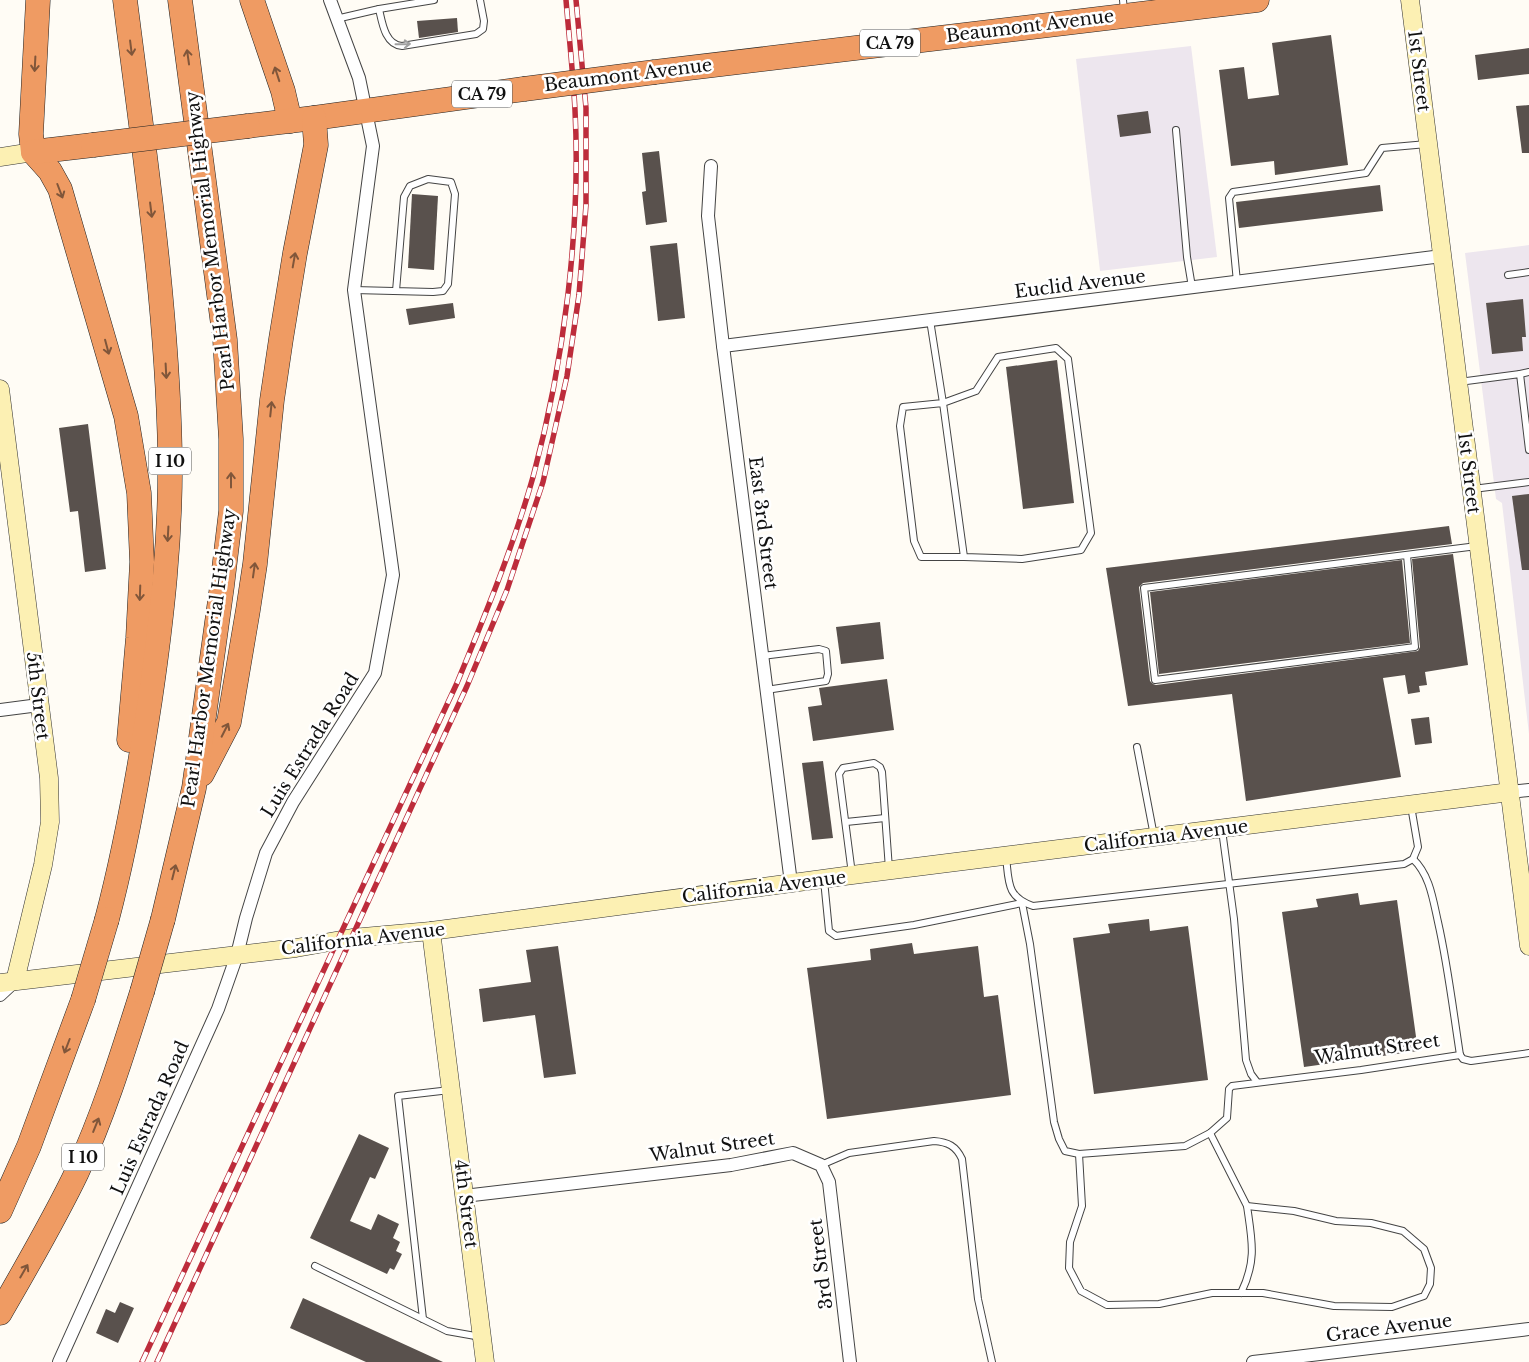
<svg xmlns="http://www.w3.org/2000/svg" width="1529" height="1362" font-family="'Libre Baskerville',serif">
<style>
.industrial{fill:#ede6ee}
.building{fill:#59514d}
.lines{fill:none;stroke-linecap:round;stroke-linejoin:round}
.lane-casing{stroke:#444;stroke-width:8}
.street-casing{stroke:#444;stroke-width:14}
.secondary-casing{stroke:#333;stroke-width:19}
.highway-casing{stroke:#222;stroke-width:25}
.lane{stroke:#fff;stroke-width:6}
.street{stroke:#fff;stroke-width:12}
.secondary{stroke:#fcf0b3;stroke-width:18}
.highway{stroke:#ef9b63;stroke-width:24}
.rail-casing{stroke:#bd2c3b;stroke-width:5.5}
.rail{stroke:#fff;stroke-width:4;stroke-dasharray:11;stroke-linecap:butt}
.highway-bridge-casing{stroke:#222;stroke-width:25;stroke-linecap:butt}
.highway-bridge{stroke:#ef9b63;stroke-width:24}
.oneway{stroke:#a0a0a0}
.oneway2{stroke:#80563a}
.labels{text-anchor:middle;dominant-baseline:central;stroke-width:5;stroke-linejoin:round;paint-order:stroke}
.shield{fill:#fff;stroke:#585858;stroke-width:1}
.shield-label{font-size:16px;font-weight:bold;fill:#111}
.street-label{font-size:18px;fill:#111;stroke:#fff}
</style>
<rect width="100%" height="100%" fill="#fffcf5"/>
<g class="industrial">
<polygon points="1191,46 1217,257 1100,271 1076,59"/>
<polygon points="1529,245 1529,734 1502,503 1496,499 1465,253"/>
</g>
<g class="building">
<polygon points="457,18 458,32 419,38 417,21"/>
<polygon points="1331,35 1348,165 1275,175 1274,161 1231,166 1219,70 1244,67 1248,99 1279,95 1272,43"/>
<polygon points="1529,48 1529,74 1478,80 1475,55"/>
<polygon points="1529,105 1529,153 1522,153 1516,106"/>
<polygon points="1148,111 1151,133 1120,137 1117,115"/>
<polygon points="659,151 667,222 646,225 642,192 646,191 642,153"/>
<polygon points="1380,185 1383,211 1239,228 1236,202"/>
<polygon points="412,194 438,196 434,270 408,268"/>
<polygon points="677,243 685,318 658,321 650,246"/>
<polygon points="1523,299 1526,337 1522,337 1523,351 1492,354 1486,303"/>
<polygon points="453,303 455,318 409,325 406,309"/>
<polygon points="1057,360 1074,503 1023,509 1006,367"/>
<polygon points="88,424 106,569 85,572 78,511 70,512 59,428"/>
<polygon points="1529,494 1529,570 1522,570 1512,496"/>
<polygon points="1449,526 1452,544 1143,583 1139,587 1150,681 1153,684 1156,685 1418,651 1420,647 1412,559 1453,554 1468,665 1425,672 1427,685 1419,686 1420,692 1408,694 1405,675 1383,678 1401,777 1246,801 1232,694 1128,706 1106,568"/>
<polygon points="1402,560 1410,643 1159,674 1150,592"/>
<polygon points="880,622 884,659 841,664 836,627"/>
<polygon points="887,679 894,730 813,741 808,707 822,705 819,688"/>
<polygon points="1429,717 1432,743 1415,745 1411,719"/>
<polygon points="823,761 833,838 812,840 802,763"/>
<polygon points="1358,893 1360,905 1397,900 1418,1051 1304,1067 1282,912 1318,907 1316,899"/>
<polygon points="1149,919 1150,931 1188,926 1208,1080 1094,1094 1073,938 1110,933 1108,924"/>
<polygon points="912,943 914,954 978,946 984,997 998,995 1011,1095 827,1119 807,968 871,960 870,949"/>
<polygon points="558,946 576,1074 544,1078 535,1015 483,1022 479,989 531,982 526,950"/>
<polygon points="359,1134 389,1148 375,1179 370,1177 350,1221 371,1230 378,1214 399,1224 393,1238 400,1242 396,1251 402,1254 394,1270 390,1268 387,1274 310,1238"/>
<polygon points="303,1298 443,1362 366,1362 290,1328"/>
<polygon points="120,1302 134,1308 118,1343 96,1333 106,1309 115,1313"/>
</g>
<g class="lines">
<g class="lane-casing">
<g id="lane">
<polyline points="1123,0 1124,11"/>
<path d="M379,9C382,22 385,45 402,46L476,34L483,29L484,21L480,0"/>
<polyline points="336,19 379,9 434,0"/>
<polyline points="1176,130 1187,257 1192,287"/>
<polyline points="1508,275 1529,272"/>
<polyline points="1237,282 1229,198 1233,192 1366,173 1382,148 1427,144"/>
<polyline points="354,290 433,292 443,291 448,284 455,194 451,182 428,179 410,186 404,197 396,291"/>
<polyline points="930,320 943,403 964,557 1022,559 1081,550 1091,533 1068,359 1056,348 998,357 976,391 943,403 903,407 900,426 914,541 921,557 964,557"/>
<polyline points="1520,374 1529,372"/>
<polyline points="1459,382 1520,374 1529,450"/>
<polyline points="1473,489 1529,482"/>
<polyline points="1407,555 1415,647 1155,680 1144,588 1477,546"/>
<polyline points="762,656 819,649 826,651 828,674 826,681 766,690"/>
<polyline points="1137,747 1154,836"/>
<polyline points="846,822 885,818"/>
<polyline points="1222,830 1234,919 1246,1060 1251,1074 1257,1082"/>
<path d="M1006,857C1009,881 1006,897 1033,906L1404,864L1413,859L1418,847L1411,806"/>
<path d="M1413,859C1430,875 1433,900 1438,922C1448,966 1453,1010 1460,1055"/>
<polyline points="852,874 839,774 843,768 874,763 880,767 882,772 889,869"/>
<polyline points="824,880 829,931 836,936 914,925 1022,903 1030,944 1054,1122 1059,1139 1065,1151 1079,1154 1185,1146 1210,1133 1227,1118 1229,1089 1232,1086 1361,1070 1460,1055"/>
<polyline points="1460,1055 1463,1059 1471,1061 1529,1053"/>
<polyline points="1079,1154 1082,1206 1070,1242 1069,1268 1081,1291 1107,1305 1159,1304 1212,1293 1263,1293 1334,1306 1392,1307 1424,1296 1430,1284 1431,1268 1424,1249 1403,1231 1371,1223 1336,1221 1294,1211 1247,1206 1210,1133"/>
<path d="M821,1165L849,1153L934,1141C948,1142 956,1146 962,1159L978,1299L992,1362"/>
<polyline points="315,1266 447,1331 481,1337"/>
<path d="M1241,1293C1257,1260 1252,1241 1247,1206"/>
<polyline points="423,1319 398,1096 450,1090"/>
</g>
</g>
<g class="street-casing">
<g id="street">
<polyline points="711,166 708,216 723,346 791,883"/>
<polyline points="723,346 1442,256"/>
<polyline points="0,710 39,705"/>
<polyline points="1510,792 1529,790"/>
<polyline points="0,995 15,981"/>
<polyline points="464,1196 731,1165 793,1153 821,1165 829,1182 850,1362"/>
<polyline points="59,1362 218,1009 237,955 246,918 266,853 293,802 375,673 393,575 354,290 373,146 359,78 330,0"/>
<polyline points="1253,1362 1529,1329"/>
</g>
</g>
<g class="secondary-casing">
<g id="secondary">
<polyline points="1410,0 1529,946"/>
<polyline points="0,157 33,152"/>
<polyline points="0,389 49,778 50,822 43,865 15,981"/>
<polyline points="431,931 485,1362"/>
<polyline points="0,983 296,948 352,938 431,931 852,875 1510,792"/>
</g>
</g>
<g class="highway-casing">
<g id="highway">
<polyline points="38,0 31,134 33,152 50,171 60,189 126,416 139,493 142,562 138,638 129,740"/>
<polyline points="252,0 283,91 290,121"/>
<polyline points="655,72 1257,0"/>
<polyline points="248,126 314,118 524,89"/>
<polyline points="33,152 93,145"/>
<polyline points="202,774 229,722 248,610 255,564 272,400 281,339 295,253 316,145 314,118"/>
<path d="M107,919C126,847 139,773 150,700C162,618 171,537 170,454C167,302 144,151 125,0"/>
<polyline points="163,919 194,788 222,586 231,511 231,439 225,340 180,0"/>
<polyline points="0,1211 29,1146 83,1000"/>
<path d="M0,1313C27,1266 54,1220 77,1172C104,1114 123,1052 142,992"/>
</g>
</g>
<use href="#lane" class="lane"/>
<use href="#street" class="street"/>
<use href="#secondary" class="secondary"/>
<use href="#highway" class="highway"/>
<g class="rail-casing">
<g id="rail">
<path d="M142,1362L457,683C485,615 513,548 533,477C564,362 581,229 575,110C573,73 569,36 566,0"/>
<polyline points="157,1362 467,686 507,590 543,482 567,376 579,295 586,205 586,108 576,0"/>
</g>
</g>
<use href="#rail" class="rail"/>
<g class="highway-bridge-casing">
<g id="highway-bridge">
<polyline points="524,89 655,72"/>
<polyline points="93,145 248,126"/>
<polyline points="142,992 163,919"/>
<polyline points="83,1000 107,919"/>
</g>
</g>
<use href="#highway-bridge" class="highway-bridge"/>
</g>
<defs><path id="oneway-shaft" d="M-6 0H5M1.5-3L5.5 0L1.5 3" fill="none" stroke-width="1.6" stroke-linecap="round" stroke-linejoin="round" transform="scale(1.25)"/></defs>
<use class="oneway" href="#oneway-shaft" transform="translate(403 44) rotate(-1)"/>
<g class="oneway2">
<use href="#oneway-shaft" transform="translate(131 48) rotate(83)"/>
<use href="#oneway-shaft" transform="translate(188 57) rotate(-98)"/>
<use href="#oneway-shaft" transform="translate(35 64) rotate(93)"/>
<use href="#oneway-shaft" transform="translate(277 74) rotate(-108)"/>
<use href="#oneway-shaft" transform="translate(60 191) rotate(69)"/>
<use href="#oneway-shaft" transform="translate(151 210) rotate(83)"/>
<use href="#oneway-shaft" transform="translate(294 260) rotate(-80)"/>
<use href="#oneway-shaft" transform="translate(107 347) rotate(75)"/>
<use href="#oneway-shaft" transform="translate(166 371) rotate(87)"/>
<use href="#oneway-shaft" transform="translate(271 409) rotate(-84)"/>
<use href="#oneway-shaft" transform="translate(231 480) rotate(-90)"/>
<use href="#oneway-shaft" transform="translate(168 534) rotate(93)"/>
<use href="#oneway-shaft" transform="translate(254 570) rotate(-82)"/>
<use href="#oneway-shaft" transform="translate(140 593) rotate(92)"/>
<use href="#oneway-shaft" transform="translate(225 730) rotate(-63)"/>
<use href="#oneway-shaft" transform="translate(174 872) rotate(-76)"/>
<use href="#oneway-shaft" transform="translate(67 1046) rotate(111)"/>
<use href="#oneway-shaft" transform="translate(96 1125) rotate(-68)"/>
<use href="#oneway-shaft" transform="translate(24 1271) rotate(-60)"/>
</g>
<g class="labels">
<g class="shield">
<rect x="860" y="29.5" width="60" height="27" rx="4"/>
<rect x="452" y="80.5" width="60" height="27" rx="4"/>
<rect x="149" y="447.5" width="42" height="27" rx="4"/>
<rect x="62" y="1143.5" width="42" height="27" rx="4"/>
</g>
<g class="shield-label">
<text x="890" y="43">CA 79</text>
<text x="482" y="94">CA 79</text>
<text x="170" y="461">I 10</text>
<text x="83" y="1157">I 10</text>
</g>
<g class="street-label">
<text transform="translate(1030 26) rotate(-7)">Beaumont Avenue</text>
<text transform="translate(1419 71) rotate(83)">1st Street</text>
<text transform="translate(628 75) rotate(-7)">Beaumont Avenue</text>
<text transform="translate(210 241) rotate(-97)">Pearl Harbor Memorial Highway</text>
<text transform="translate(1080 284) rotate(-7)">Euclid Avenue</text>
<text transform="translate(1469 473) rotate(83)">1st Street</text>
<text transform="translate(763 523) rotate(83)">East 3rd Street</text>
<text transform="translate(209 658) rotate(-82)">Pearl Harbor Memorial Highway</text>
<text transform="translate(38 696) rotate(83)">5th Street</text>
<text transform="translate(310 745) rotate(-58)">Luis Estrada Road</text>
<text transform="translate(1166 836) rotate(-7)">California Avenue</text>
<text transform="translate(764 887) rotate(-7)">California Avenue</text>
<text transform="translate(363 939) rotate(-7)">California Avenue</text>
<text transform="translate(1377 1049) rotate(-8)">Walnut Street</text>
<text transform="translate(150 1118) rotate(-66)">Luis Estrada Road</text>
<text transform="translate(712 1147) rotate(-8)">Walnut Street</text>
<text transform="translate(466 1204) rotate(83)">4th Street</text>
<text transform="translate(821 1264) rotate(-97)">3rd Street</text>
<text transform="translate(1389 1328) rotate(-7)">Grace Avenue</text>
</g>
</g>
</svg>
